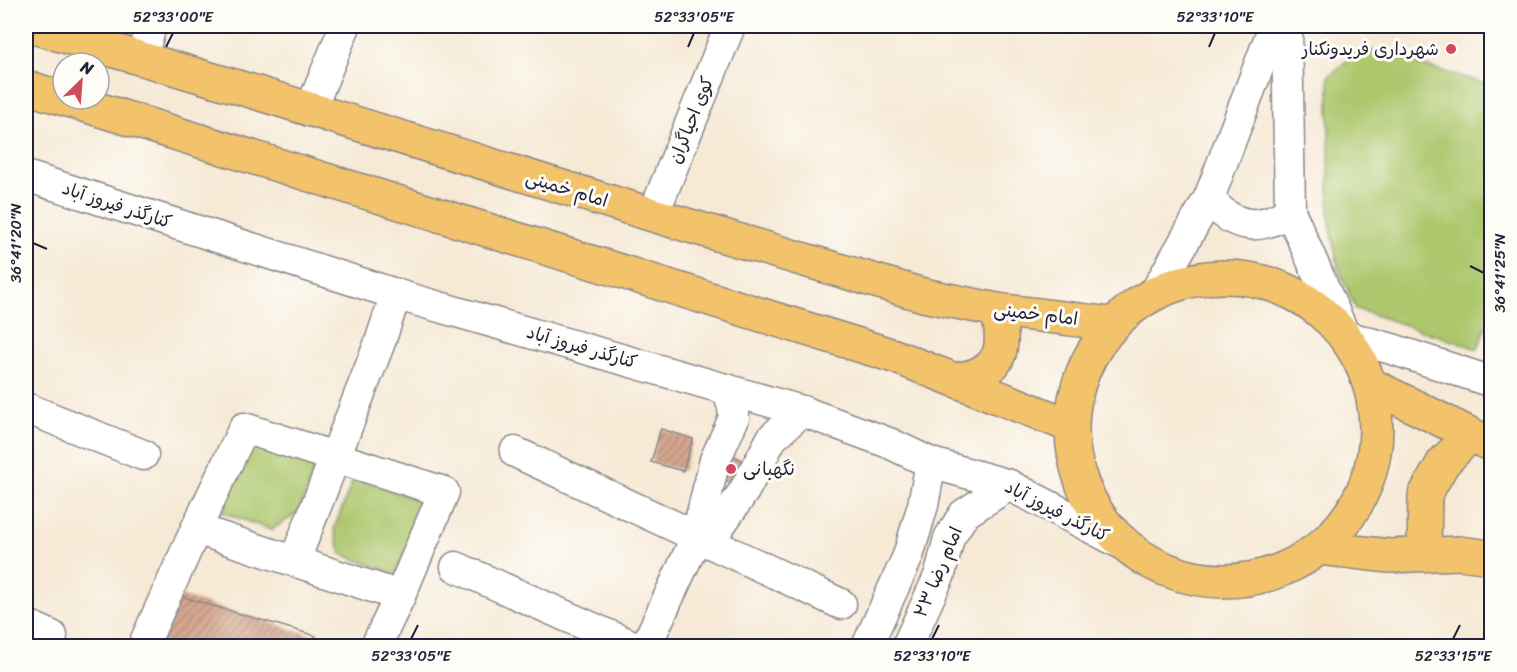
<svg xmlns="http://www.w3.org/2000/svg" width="1517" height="672" font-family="Sriracha,'Playpen Sans Arabic',sans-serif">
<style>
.grass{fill:#adc76d;stroke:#687454;stroke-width:1.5}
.building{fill:url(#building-hatch)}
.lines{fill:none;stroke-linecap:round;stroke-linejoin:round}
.minor-casing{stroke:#8c8688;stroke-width:33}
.major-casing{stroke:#8c8688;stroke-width:36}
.minor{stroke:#fff;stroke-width:30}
.major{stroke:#f2c36a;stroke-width:33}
.ticks{fill:none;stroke:#22223b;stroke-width:2}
.poi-dot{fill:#d1495b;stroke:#fdfcf7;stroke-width:2}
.labels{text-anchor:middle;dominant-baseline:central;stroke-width:6;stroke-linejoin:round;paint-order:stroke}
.poi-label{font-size:18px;fill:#22223b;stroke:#fdfcf7;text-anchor:end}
.street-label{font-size:18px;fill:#22223b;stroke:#fdfcf7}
.neatline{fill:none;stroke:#22223b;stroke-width:2}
.ticks-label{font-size:15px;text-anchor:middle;fill:#22223b}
</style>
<defs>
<pattern id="building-hatch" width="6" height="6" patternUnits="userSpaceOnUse" patternTransform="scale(1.5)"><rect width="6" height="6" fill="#d5a790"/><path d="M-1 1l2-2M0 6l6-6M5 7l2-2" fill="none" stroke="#ac8877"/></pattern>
</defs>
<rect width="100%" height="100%" fill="#fdfcf7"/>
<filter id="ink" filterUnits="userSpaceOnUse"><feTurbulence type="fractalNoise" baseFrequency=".0167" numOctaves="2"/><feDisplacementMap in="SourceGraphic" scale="12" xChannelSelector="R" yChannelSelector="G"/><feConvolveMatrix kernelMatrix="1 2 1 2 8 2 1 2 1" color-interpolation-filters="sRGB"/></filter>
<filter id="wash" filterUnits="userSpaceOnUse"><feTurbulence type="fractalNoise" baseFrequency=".008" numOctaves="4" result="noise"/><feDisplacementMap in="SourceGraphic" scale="24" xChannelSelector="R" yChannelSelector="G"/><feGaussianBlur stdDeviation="1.35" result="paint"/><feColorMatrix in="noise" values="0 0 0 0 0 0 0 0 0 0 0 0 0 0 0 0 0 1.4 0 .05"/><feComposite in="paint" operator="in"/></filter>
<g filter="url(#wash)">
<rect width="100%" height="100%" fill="#f6e9d5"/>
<g class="grass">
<polygon points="1362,48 1491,85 1491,312 1478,349 1356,309 1338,267 1329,217 1329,76"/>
<polygon points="247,442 315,467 298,513 271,530 222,512"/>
<polygon points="354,477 422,502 396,574 341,554 334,529"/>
</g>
<g id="blocks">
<g class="building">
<polygon points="661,429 693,439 683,471 651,462"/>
<polygon points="727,453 746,462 735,485 716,476"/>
<polygon points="156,589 316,636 313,646 137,646"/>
</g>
</g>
</g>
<g filter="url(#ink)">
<use href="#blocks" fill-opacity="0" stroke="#8c8688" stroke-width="1.5"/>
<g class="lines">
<g class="minor-casing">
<g id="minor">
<polyline points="1287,26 1290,211 1345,336 1392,349 1492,382"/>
<polyline points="141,60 151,26"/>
<polyline points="310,111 345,26"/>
<polyline points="26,176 408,298 802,411 889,443 931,463 1009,485 1126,546"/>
<path d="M1209,198C1232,228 1259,232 1290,211"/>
<polyline points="653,215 730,26"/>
<polyline points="1156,291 1209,198 1274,26"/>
<polyline points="26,408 143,455"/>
<polygon points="244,428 444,492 400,596 196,529"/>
<polyline points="515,452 841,604"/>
<polyline points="696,538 716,531 744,491 772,438 802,411"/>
<polyline points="295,560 380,342 396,294"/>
<polyline points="456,567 633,646"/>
<polyline points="26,624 52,636"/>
<polyline points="143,646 196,529"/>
<polyline points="376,646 400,596"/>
<polyline points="646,646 696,538 715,460 734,418 733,407 727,389"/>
<polyline points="867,646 908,556 923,505 931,463"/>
<polyline points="907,646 940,574 949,538 964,514 1009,485"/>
</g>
</g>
<g class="major-casing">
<g id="major">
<polyline points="30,26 241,88 653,215 923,295 997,310 1112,324"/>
<polyline points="26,87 894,356 1071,426"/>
<circle cx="1224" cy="429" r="152"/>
<path d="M957,380C964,378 973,377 980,373C1007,362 1003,333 997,310"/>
<polyline points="1371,385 1492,445"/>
<polyline points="1320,548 1389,556 1459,553 1492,557"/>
<polyline points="1424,554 1425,495 1443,463 1470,435"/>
</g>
</g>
<use href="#minor" class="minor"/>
<use href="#major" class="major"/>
</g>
</g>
<path class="ticks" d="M166,47L173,33M688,47L694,33M1209,47L1215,33M33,243L47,249M1470,266L1484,273M411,639L418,625M932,639L939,625M1453,639L1460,625"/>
<g class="poi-dot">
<circle cx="1451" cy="49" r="6"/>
<circle cx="731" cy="469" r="6"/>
</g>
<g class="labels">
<g class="poi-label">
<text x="1439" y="49">شهرداری فریدونکنار</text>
<text x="743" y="469" text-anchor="start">نگهبانی</text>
</g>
<g class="street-label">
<text transform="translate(691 120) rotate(-68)">کوی احیاگران</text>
<text transform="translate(567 189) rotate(17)">امام خمینی</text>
<text transform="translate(117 205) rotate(18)">کنارگذر فیروز آباد</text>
<text transform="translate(1036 314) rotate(7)">امام خمینی</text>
<text transform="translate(582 347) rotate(16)">کنارگذر فیروز آباد</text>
<text transform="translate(1057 511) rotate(27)">کنارگذر فیروز آباد</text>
<text transform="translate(938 572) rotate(-67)">امام رضا ۲۳</text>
</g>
</g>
<rect width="1517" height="672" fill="none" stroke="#fdfcf7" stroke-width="66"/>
<g transform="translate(81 81) rotate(25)"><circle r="28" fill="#fdfcf7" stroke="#a5a5ac" stroke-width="1.5"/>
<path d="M0-4.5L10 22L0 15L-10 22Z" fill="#d1495b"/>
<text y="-9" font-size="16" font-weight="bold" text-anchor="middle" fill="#22223b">N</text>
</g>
<rect x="33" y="33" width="1451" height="606" class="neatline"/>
<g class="ticks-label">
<text x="173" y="22">52°33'00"E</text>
<text x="694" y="22">52°33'05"E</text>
<text x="1215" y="22">52°33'10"E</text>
<text transform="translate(16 243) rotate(-90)" y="5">36°41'20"N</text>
<text transform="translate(1500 273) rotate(-90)" y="5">36°41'25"N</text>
<text x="411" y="661">52°33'05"E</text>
<text x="932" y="661">52°33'10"E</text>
<text x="1453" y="661">52°33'15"E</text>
</g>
</svg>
